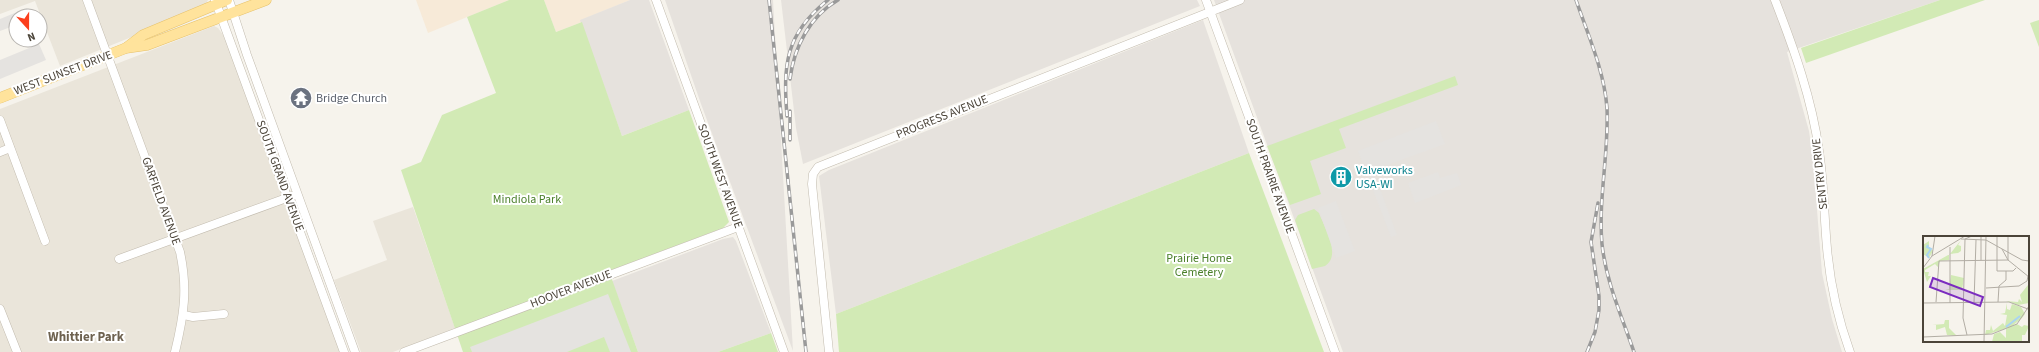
<svg xmlns="http://www.w3.org/2000/svg" width="2039" height="352" font-family="'Source Sans 3',sans-serif">
<style>
.residential{fill:#eae5da}
.commercial{fill:#f7ead8}
.industrial{fill:#e6e2dd}
.green{fill:#d2eab5}
.parking{fill:#e5e3e0}
.lines{fill:none;stroke-linecap:round;stroke-linejoin:round}
.minor-casing{stroke:#c2bbae;stroke-width:9}
.major-casing{stroke:#e6c16a;stroke-width:11}
.minor{stroke:#fff;stroke-width:8}
.major{stroke:#ffe39c;stroke-width:10}
.rail-casing{stroke:#9a9a9a;stroke-width:3.5}
.rail{stroke:#fff;stroke-width:2;stroke-dasharray:6;stroke-linecap:butt}
.labels{text-anchor:middle;dominant-baseline:central;stroke-width:4;stroke-linejoin:round;paint-order:stroke}
.street-label{font-size:12px;fill:#4b4439;stroke:#fff}
.worship-label{font-size:12px;fill:#5b616d;stroke:#fff;text-anchor:start}
.culture-label{font-size:12px;fill:#0d838f;stroke:#fff;text-anchor:start}
.park-label{font-size:12px;fill:#4a7f2a;stroke:#fff}
.neighbourhood-label{font-size:13px;font-weight:bold;fill:#6e6250;stroke:#fff}
.inset-river{fill:none;stroke:#a9d4f2;stroke-width:2}
.inset-road{fill:none;stroke:#b2ada4;stroke-width:1}
.view{fill:#7b2cbf;fill-opacity:0.15;stroke:#7b2cbf;stroke-width:2}
.inset-edge{fill:none;stroke:#4b4439;stroke-width:2}
</style>
<rect width="100%" height="100%" fill="#f6f3ec"/>
<g class="residential">
<polygon points="0,0 208,0 206,4 134,36 60,66 35,1 0,14"/>
<polygon points="214,26 218,28 224,36 340,352 0,352 0,109"/>
<polygon points="413,207 455,328 393,352 361,352 334,280 387,260 373,221"/>
</g>
<g class="commercial">
<polygon points="416,0 509,0 428,33"/>
<polygon points="544,0 630,0 581,20 582,22 556,32"/>
</g>
<g class="industrial">
<polygon points="630,0 649,0 689,110 622,136 580,20"/>
<polygon points="665,0 773,0 793,351 701,104"/>
<polygon points="781,0 1197,0 1200,6 803,164 796,128"/>
<polygon points="1214,0 1940,0 1787,52 1809,131 1813,159 1822,273 1832,319 1842,352 1343,352"/>
<polygon points="1203,20 1249,153 836,314 819,176 829,170"/>
<polygon points="733,237 736,241 771,333 718,352 638,352 612,281 723,239"/>
</g>
<g class="green">
<polygon points="509,0 544,0 556,32 582,22 622,136 689,110 729,222 723,228 609,271 638,352 463,352 401,170 421,162 442,115 496,93 467,17"/>
<polygon points="1940,0 1985,0 1806,63 1801,48"/>
<polygon points="2039,20 2039,47 2030,23"/>
<polygon points="1455,76 1458,85 1339,129 1346,148 1310,161 1321,194 1290,205 1267,146"/>
<polygon points="1249,153 1324,352 839,352 836,314"/>
<path d="M1314,209L1319,213C1324,227 1342,255 1325,266C1321,267 1316,268 1312,269L1295,220L1298,215Z"/>
<polygon points="771,333 778,352 718,352"/>
</g>
<g class="parking">
<polygon points="27,8 30,16 16,16 16,25 0,31 0,19"/>
<polygon points="39,44 46,60 0,79 0,60"/>
<polygon points="1436,121 1445,144 1373,170 1397,235 1391,237 1358,151"/>
<polygon points="1438,172 1440,178 1457,173 1461,185 1415,203 1408,183"/>
<polygon points="1336,201 1355,251 1336,258 1318,208"/>
<polygon points="608,294 631,352 610,352 604,337 567,352 472,352 470,347"/>
</g>
<g class="lines">
<g class="minor-casing">
<g id="minor">
<path d="M87,0L180,252C188,289 184,315 175,352"/>
<polyline points="215,0 344,352"/>
<polyline points="229,0 247,55 355,352"/>
<polyline points="656,0 784,352"/>
<polyline points="1206,0 1335,352"/>
<path d="M1775,0C1794,49 1812,99 1819,151C1824,183 1824,216 1827,248C1830,283 1838,319 1850,352"/>
<polyline points="0,120 45,241"/>
<polyline points="0,152 10,148"/>
<polyline points="119,259 292,196"/>
<polyline points="0,309 17,352"/>
<polyline points="184,315 193,317 224,314"/>
<polyline points="404,352 738,227"/>
<polyline points="829,352 812,184 813,174 818,167 1240,0"/>
</g>
</g>
<g class="major-casing">
<g id="major">
<polyline points="126,48 143,35 227,0"/>
<polyline points="0,98 126,48 147,45 266,0"/>
</g>
</g>
<use href="#minor" class="minor"/>
<use href="#major" class="major"/>
<g class="rail-casing">
<g id="rail">
<polyline points="769,0 806,352"/>
<path d="M1576,0C1588,35 1604,70 1607,108C1609,153 1598,199 1602,244C1606,282 1622,317 1634,352"/>
<path d="M790,79C794,47 810,16 838,0"/>
<polyline points="790,111 790,140"/>
<path d="M787,116C783,65 785,34 828,0"/>
<polyline points="1587,352 1595,332 1599,310 1599,296 1591,242 1598,203"/>
</g>
</g>
<use href="#rail" class="rail"/>
</g>
<defs>
<g id="temple-disc" transform="scale(1.15)"><circle r="9.5" fill="#6b7280" stroke="#fff"/><path d="M0-6L5-2H3V0L6.5 2.5H4V6H1.5V3h-3V6H-4V2.5H-6.5L-3 0V-2H-5Z" fill="#fff"/></g>
<g id="building-disc" transform="scale(1.15)"><circle r="9.5" fill="#0f9aa8" stroke="#fff"/><path d="M-4-6H4V6H1V3H-1V6H-4ZM-2.5-4.3h1.7v1.8h-1.7ZM.8-4.3h1.7v1.8H.8ZM-2.5-1h1.7V.8h-1.7ZM.8-1h1.7V.8H.8Z" fill="#fff"/></g>
</defs>
<g fill-rule="evenodd">
<use href="#temple-disc" x="301" y="98"/>
<use href="#building-disc" x="1341" y="177"/>
</g>
<g class="labels">
<g class="street-label">
<text transform="translate(63 73) rotate(-21)">WEST SUNSET DRIVE</text>
<text transform="translate(942 117) rotate(-22)">PROGRESS AVENUE</text>
<text transform="translate(1820 174) rotate(-96)">SENTRY DRIVE</text>
<text transform="translate(280 176) rotate(70)">SOUTH GRAND AVENUE</text>
<text transform="translate(720 176) rotate(70)">SOUTH WEST AVENUE</text>
<text transform="translate(1270 176) rotate(70)">SOUTH PRAIRIE AVENUE</text>
<text transform="translate(161 201) rotate(70)">GARFIELD AVENUE</text>
<text transform="translate(571 289) rotate(-21)">HOOVER AVENUE</text>
</g>
<g class="worship-label">
<text x="316" y="98">Bridge Church</text>
</g>
<g class="culture-label">
<text x="1356" y="170">Valveworks<tspan x="1356" dy="14">USA-WI</tspan></text>
</g>
<g class="park-label">
<text x="527" y="199">Mindiola Park</text>
<text x="1199" y="258">Prairie Home<tspan x="1199" dy="14">Cemetery</tspan></text>
</g>
<g class="neighbourhood-label">
<text x="86" y="337">Whittier Park</text>
</g>
</g>
<g transform="translate(1923 236)">
<rect width="106" height="106" fill="#f6f3ec"/>
<path d="M38,4L35,9L38,10V15L35,17L26,18V24L17,25L15,31L12,28L2,34V36H6L5,40H8L4,46L0,33L27,18ZM6,5V11L10,15L6,22L0,18V9ZM28,39L41,42L39,54H22L26,53ZM105,49L106,67L95,69L83,65L95,66L96,63L99,66L97,59ZM84,67V73L87,74L89,68L86,67L98,71L102,78L99,82L88,91L62,99L63,94H67L68,89L70,95L80,87L82,90L84,79L77,78L82,77ZM22,84H26V92L34,100L24,99L22,91L13,94V89H9L21,88ZM94,88L99,91L101,89L106,90L102,99H99V105L69,106L71,98L77,96L83,102V93Z" fill="#d2eab5"/>
<path class="inset-river" d="M5,9L4,11L8,13L4,19L6,22M83,91L97,80"/>
<path class="inset-road" d="M74,0V35H90L93,32M38,3L63,4L99,24L106,25M79,13L85,24L106,41M9,20L12,0M58,24V0M0,32L9,20L42,0M63,52L96,50L104,45L105,40M13,66L16,25L85,24V0M75,66L76,50L83,44V35M0,67L86,66L105,73M27,67V11M51,67L53,4M44,99L40,82L42,3L49,0M0,101L69,98L94,88L106,70M61,106L63,0"/>
<path class="view" d="M10,42L60,61L57,70L7,51Z"/>
<rect width="106" height="106" class="inset-edge"/>
</g>
<g transform="translate(28 28) rotate(159)"><circle r="19" fill="#ffffff" stroke="#b7b4b0"/>
<path d="M0-3L7 15L0 10L-7 15Z" fill="#fc3f1d"/>
<text y="-6" font-size="11" font-weight="bold" text-anchor="middle" fill="#4b4439">N</text>
</g>
</svg>
